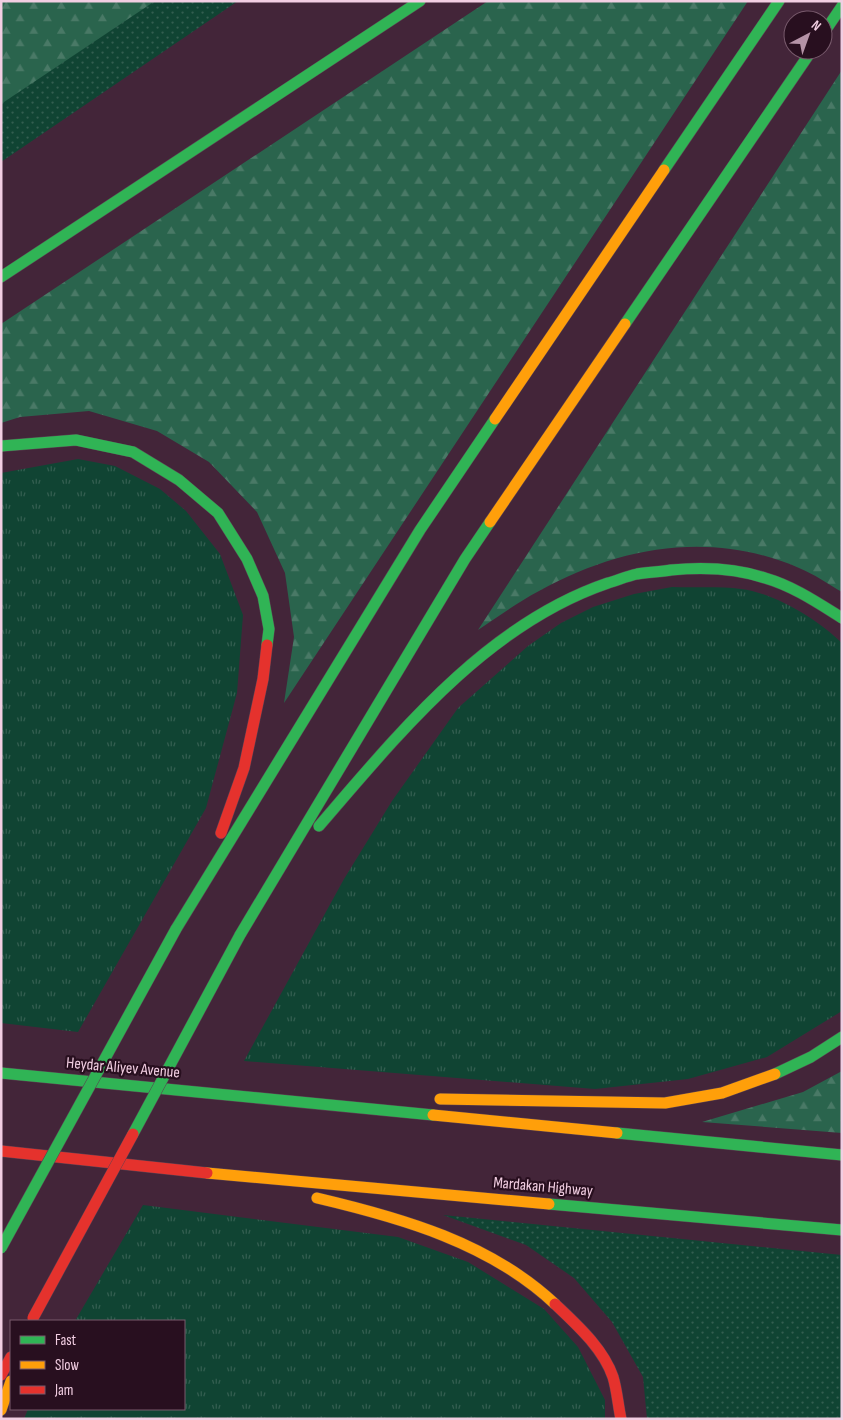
<svg xmlns="http://www.w3.org/2000/svg" width="843" height="1420" font-family="'Sofia Sans Condensed',sans-serif">
<style>
.grass{fill:url(#grass-dots)}
.forest{fill:url(#forest-firs)}
.park{fill:url(#park-tufts)}
.lines{fill:none;stroke-linecap:round;stroke-linejoin:round}
.fast-casing{stroke:#5b4252;stroke-width:12}
.slow-casing{stroke:#5b4252;stroke-width:12}
.jam-casing{stroke:#5b4252;stroke-width:12}
.fast{stroke:#30b455;stroke-width:11}
.slow{stroke:#ff9f0a;stroke-width:11}
.jam{stroke:#e5322d;stroke-width:11}
.fast-bridge-casing{stroke:#5b4252;stroke-width:12;stroke-linecap:butt}
.jam-bridge-casing{stroke:#5b4252;stroke-width:12;stroke-linecap:butt}
.fast-bridge{stroke:#30b455;stroke-width:11}
.jam-bridge{stroke:#e5322d;stroke-width:11}
.labels{text-anchor:middle;dominant-baseline:central;stroke-width:4.5;stroke-linejoin:round;paint-order:stroke}
.street-label{font-size:16px;fill:#f2cee2;stroke:#280f1f}
</style>
<defs>
<pattern id="grass-dots" width="8" height="8" patternUnits="userSpaceOnUse" patternTransform="scale(1.25)"><rect width="8" height="8" fill="#104433"/><path d="M2 2h.1M6 6h.1" fill="none" stroke="#335e50" stroke-width="1.8" stroke-linecap="round"/></pattern>
<pattern id="forest-firs" width="22" height="20" patternUnits="userSpaceOnUse" patternTransform="scale(1.25)"><rect width="22" height="20" fill="#2a644d"/><path d="M5 1l3.5 6h-7zM16 11l3.5 6h-7z" fill="#497966"/></pattern>
<pattern id="park-tufts" width="24" height="20" patternUnits="userSpaceOnUse" patternTransform="scale(1.25)"><rect width="24" height="20" fill="#104433"/><path d="M3 7l-1-3M5 7V3M7 7l1-3M15 17l-1-3M17 17v-4M19 17l1-3" fill="none" stroke="#335e50"/></pattern>
</defs>
<rect width="100%" height="100%" fill="#432539"/>
<g class="grass">
<polygon points="1,1 238,1 1,162"/>
<polygon points="443,1215 842,1255 842,1419 647,1419 643,1377 612,1322 574,1278 526,1245"/>
</g>
<g class="forest">
<polygon points="1,1 155,1 1,104"/>
<polygon points="488,1 748,1 284,703 294,637 285,573 257,512 209,462 157,431 89,411 20,417 1,423 1,324"/>
<path d="M842,70V592C828,584 814,574 799,568C712,530 620,546 539,591C518,602 498,617 478,630Z"/>
<polygon points="842,1071 842,1133 702,1122 803,1092"/>
</g>
<g class="park">
<polygon points="78,459 115,466 160,489 186,511 220,554 243,615 237,693 206,808 78,1032 1,1023 1,473"/>
<path d="M672,587C695,588 719,586 741,589C775,593 818,620 842,643V1011L767,1057L688,1079L595,1089L244,1061L344,879L392,801L458,708L528,646L561,623L593,607L634,594Z"/>
<polygon points="143,1205 398,1237 468,1262 544,1309 578,1347 605,1400 605,1419 24,1419 28,1409 184,1409 184,1321 75,1321"/>
</g>
<g class="lines">
<g class="fast-casing">
<g id="fast">
<polyline points="823,34 842,6"/>
<polyline points="664,170 779,1"/>
<polyline points="1,277 420,1"/>
<polyline points="625,324 812,50"/>
<polyline points="1,446 76,440 133,452 179,480 218,513 247,559 263,596 269,629 267,645"/>
<path d="M319,826C400,732 487,624 608,583C618,580 628,576 637,574C648,572 660,572 671,570C702,567 735,568 765,578C793,586 818,603 842,618"/>
<polyline points="176,929 420,530 495,419"/>
<polyline points="240,935 465,559 490,522"/>
<polyline points="1,1073 433,1115"/>
<polyline points="775,1074 811,1057 842,1037"/>
<polyline points="617,1133 842,1155"/>
<polyline points="549,1204 842,1230"/>
</g>
</g>
<g class="slow-casing">
<g id="slow">
<polyline points="495,419 664,170"/>
<polyline points="490,522 625,324"/>
<polyline points="440,1099 665,1103 722,1093 775,1074"/>
<polyline points="433,1115 617,1133"/>
<polyline points="207,1173 549,1204"/>
<path d="M317,1198C402,1218 490,1243 555,1304"/>
<polyline points="1,1410 11,1381"/>
</g>
</g>
<g class="jam-casing">
<g id="jam">
<polyline points="221,833 244,768 263,679 267,645"/>
<polyline points="1,1151 207,1173"/>
<path d="M555,1304C577,1325 603,1348 613,1377C617,1390 618,1405 621,1419"/>
<polyline points="1,1375 11,1357"/>
</g>
</g>
<use href="#fast" class="fast"/>
<use href="#slow" class="slow"/>
<use href="#jam" class="jam"/>
<g class="fast-bridge-casing">
<g id="fast-bridge">
<polyline points="133,1134 240,935"/>
<polyline points="1,1248 176,929"/>
</g>
</g>
<g class="jam-bridge-casing">
<polyline id="jam-bridge" points="33,1318 133,1134"/>
</g>
<use href="#fast-bridge" class="fast-bridge"/>
<use href="#jam-bridge" class="jam-bridge"/>
</g>
<g class="labels">
<g class="street-label">
<text transform="translate(123 1068) rotate(5)">Heydar Aliyev Avenue</text>
<text transform="translate(543 1187) rotate(5)">Mardakan Highway</text>
</g>
</g>
<rect width="843" height="1420" fill="none" stroke="#f2cee2" stroke-width="5"/>
<rect x="10" y="1320" width="175" height="90" fill="#280f1f" stroke="#795b6d"/>
<rect x="20" y="1336" width="25" height="8" fill="#30b455" stroke="#795b6d"/>
<text x="55" y="1345" font-size="15" fill="#f2cee2">Fast</text>
<rect x="20" y="1361" width="25" height="8" fill="#ff9f0a" stroke="#795b6d"/>
<text x="55" y="1370" font-size="15" fill="#f2cee2">Slow</text>
<rect x="20" y="1386" width="25" height="8" fill="#e5322d" stroke="#795b6d"/>
<text x="55" y="1395" font-size="15" fill="#f2cee2">Jam</text>
<g transform="translate(808 35) rotate(41)"><circle r="24" fill="#280f1f" stroke="#795b6d"/>
<path d="M0-4L9 19L0 12L-9 19Z" fill="#b593a7"/>
<text y="-8" font-size="14" font-weight="bold" text-anchor="middle" fill="#f2cee2">N</text>
</g>
</svg>
